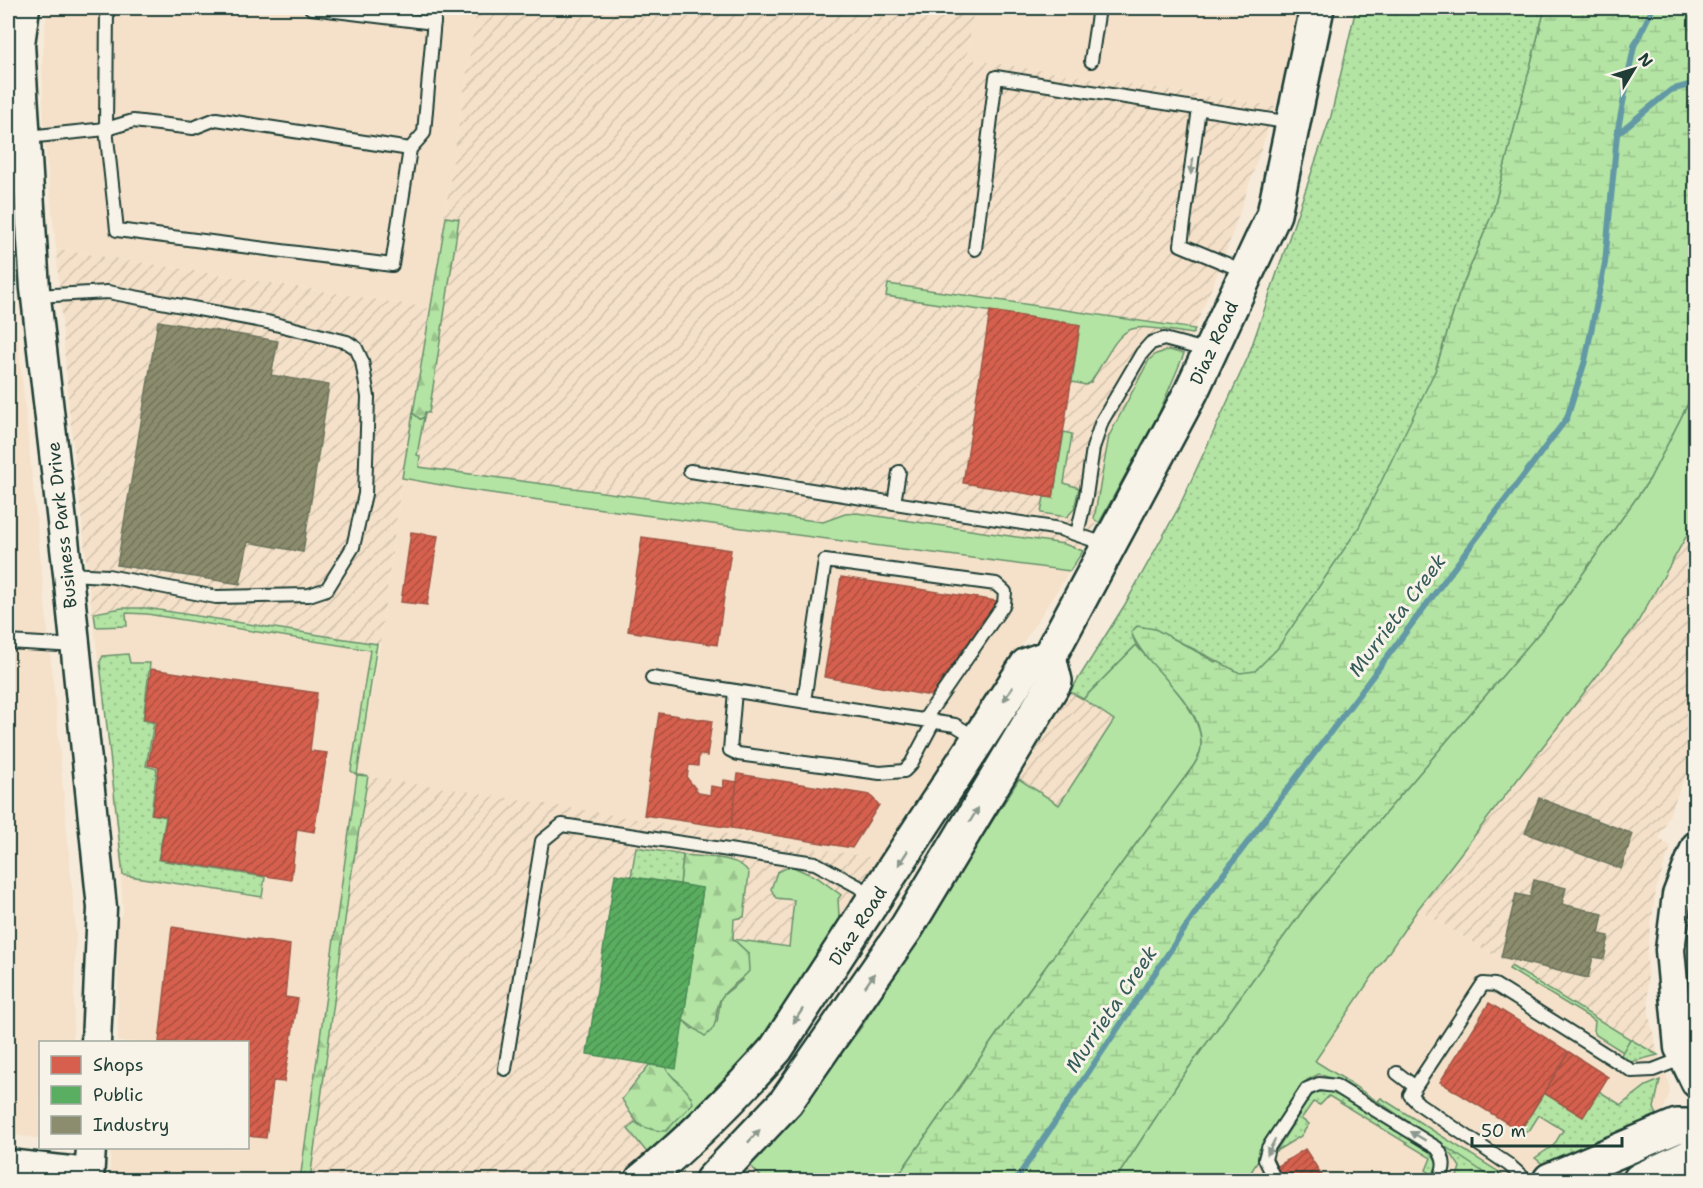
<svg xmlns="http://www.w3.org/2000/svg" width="1703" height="1188" font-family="'Shantell Sans',sans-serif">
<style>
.built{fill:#f5e1c9}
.industrial{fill:url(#industrial-furrows)}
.grass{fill:#b3e4a3;stroke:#69906c;stroke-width:1.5}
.forest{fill:url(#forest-firs);stroke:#69906c;stroke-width:1.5}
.wetland{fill:url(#wetland-marsh);stroke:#69906c;stroke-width:1.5}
.park{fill:url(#park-dots);stroke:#69906c;stroke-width:1.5}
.shops{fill:url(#shops-hatch);stroke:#9f5646;stroke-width:1.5}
.public{fill:url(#public-hatch);stroke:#488c54;stroke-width:1.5}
.industry{fill:url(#industry-hatch);stroke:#6b745d;stroke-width:1.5}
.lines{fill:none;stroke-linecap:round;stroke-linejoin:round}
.stream{stroke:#6299a5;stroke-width:6}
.service-casing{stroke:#1f3d34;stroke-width:16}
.tertiary-casing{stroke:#1f3d34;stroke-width:33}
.secondary-casing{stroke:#1f3d34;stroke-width:38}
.service{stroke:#f7f3e8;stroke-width:12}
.tertiary{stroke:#f7f3e8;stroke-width:28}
.secondary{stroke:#f7f3e8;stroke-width:33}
.oneway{fill:#8b988e}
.labels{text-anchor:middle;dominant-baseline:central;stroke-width:6;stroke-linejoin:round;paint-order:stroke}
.street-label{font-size:18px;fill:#1f3d34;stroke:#f7f3e8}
.water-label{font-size:20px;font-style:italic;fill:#355c5a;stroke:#f7f3e8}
</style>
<defs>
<pattern id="industrial-furrows" width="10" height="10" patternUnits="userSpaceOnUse" patternTransform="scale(1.5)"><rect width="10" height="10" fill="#f5e1c9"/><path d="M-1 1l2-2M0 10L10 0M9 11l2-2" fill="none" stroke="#d2c2ad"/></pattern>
<pattern id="forest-firs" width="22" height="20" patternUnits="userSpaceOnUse" patternTransform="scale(1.5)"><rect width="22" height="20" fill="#b3e4a3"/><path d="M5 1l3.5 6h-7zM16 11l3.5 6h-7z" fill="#9ac48d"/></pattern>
<pattern id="wetland-marsh" width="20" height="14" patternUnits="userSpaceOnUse" patternTransform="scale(1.5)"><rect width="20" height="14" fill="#b3e4a3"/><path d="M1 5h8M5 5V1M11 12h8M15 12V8" fill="none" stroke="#9ac48d"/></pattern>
<pattern id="park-dots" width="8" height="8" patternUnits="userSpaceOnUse" patternTransform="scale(1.5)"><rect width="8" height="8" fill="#b3e4a3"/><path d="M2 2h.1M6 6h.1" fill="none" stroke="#9ac48d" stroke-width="1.8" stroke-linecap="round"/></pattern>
<pattern id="shops-hatch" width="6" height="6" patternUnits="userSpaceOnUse" patternTransform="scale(1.5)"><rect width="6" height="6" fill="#d6604d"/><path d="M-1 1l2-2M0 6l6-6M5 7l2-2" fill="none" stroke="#ad5041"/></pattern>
<pattern id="public-hatch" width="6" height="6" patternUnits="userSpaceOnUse" patternTransform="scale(1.5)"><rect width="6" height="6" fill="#5aae61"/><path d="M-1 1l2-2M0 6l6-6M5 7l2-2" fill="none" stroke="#4a8f51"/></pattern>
<pattern id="industry-hatch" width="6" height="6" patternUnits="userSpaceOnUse" patternTransform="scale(1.5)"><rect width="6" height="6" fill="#8c8c6e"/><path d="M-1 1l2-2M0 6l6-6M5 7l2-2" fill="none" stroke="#72745b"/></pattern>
</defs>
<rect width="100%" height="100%" fill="#f6ebda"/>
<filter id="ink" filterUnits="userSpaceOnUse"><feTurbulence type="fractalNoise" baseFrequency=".0167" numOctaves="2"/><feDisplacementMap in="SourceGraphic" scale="12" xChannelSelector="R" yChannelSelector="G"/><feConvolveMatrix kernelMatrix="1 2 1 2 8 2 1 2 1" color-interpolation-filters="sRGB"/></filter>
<g filter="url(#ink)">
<g class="built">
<polygon points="47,8 477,8 430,308 56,249 44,136 42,64"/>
<polygon points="974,8 1300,8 1276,106 967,59"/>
<polygon points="8,241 56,709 76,932 73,1042 40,1042 40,1139 8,1134"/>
<polygon points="402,478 463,489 644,515 1070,571 882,859 357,775 300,1180 109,1180 111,1148 248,1148 248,1042 118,1042 118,921 123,912 121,882 103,697 92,613 122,607 147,608 378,643 365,732 380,643"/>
<polygon points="1418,909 1658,1055 1669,1082 1670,1093 1663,1111 1509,1180 1226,1180 1315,1061"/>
</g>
<g class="industrial">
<polygon points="477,8 974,8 967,59 1276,106 1224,258 1159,413 1070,571 644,515 463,489 402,478 380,643 147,608 122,607 92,613 69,409 56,249 430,308"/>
<polygon points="1695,521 1695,753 1659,839 1671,846 1656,890 1647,954 1649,1014 1658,1055 1418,909 1636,625"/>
<polygon points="1070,692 1114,720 1058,806 1019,779"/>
<polygon points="357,775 465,791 882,859 844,920 669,1139 616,1180 300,1180"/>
<polygon points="747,1162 764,1180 729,1180"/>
</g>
<g class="grass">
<path d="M888,284L1195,329L1193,334C1120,323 1129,319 1091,382L1086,385L1072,382L1080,325L886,296Z"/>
<polygon points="1169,350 1184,354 1159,413 1099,523 1094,519 1109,436 1149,360 1156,354"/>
<polygon points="1695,390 1695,521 1636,625 1418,909 1315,1061 1344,1079 1342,1082 1319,1074 1307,1080 1259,1150 1258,1161 1246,1180 1115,1180 1182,1077 1306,906 1550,620 1649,480"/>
<polygon points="413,413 420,419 424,417 417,455 420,456 419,467 823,522 845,514 857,513 1064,544 1083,551 1070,571 644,515 463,489 402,478"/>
<polygon points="1064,432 1072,434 1064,483 1079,488 1074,509 1067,517 1041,513 1044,497 1053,498"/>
<path d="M1136,645C1157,671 1204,711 1201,747C1201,753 1197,760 1194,765L1008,1018L895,1180H764L747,1162L792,1120L862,1026L1019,779L1059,805L1114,720L1083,699Z"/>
<polygon points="791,866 818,878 841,895 838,899 839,916 844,920 772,1030 744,1064 649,1155 628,1129 635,1122 642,1127 679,1082 668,1073 666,1067 683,1020 692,1029 717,1022 721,997 742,980 748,953 733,939 789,947 794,900 776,898 771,889 777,872"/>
<polygon points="1511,966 1630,1039 1623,1052 1596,1035 1594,1031 1595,1021 1509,969"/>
<polygon points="1381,1098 1496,1170 1502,1175 1494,1180 1378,1101"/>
</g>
<g class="forest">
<polygon points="446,217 459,219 429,413 425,412 424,417 420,419 413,413"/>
<polygon points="357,775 368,776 350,883 310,1180 300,1180"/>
<path d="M683,855C701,857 740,855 749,873L744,917L734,919L733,939L748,953L749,971C741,981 728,987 721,998C713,1012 721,1026 705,1036L683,1020L703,889L680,884Z"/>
<path d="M649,1065L666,1067C672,1082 689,1086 693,1103L666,1131C638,1130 635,1122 622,1099Z"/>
</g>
<path class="wetland" d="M1545,8H1695V390L1649,480L1550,620L1306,906L1182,1077L1115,1180H895L1008,1018L1194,765C1197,760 1201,753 1201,747C1205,702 1146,670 1131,632L1137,626L1155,628L1215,662L1435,371L1459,294L1493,211Z"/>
<g class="park">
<polygon points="1356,8 1545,8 1493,211 1459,294 1435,371 1359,527 1277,649 1255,671 1240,673 1155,629 1137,626 1131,632 1136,645 1083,699 1070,692 1124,606 1179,507 1248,357 1331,116"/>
<polygon points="122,608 146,608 377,644 357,775 351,771 370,650 147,614 126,613 127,626 96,627 94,613"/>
<polygon points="128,654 130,663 150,663 143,720 154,723 146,766 157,769 151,814 166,817 158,860 265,877 262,897 123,875 100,662 103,656"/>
<polygon points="636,847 683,855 680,884 631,877"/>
<polygon points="1630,1039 1658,1055 1627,1063 1621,1055"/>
<polygon points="1344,1079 1495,1180 1456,1180 1460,1167 1452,1155 1342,1082"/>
<polygon points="1660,1080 1654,1108 1657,1115 1544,1165 1535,1158 1554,1145 1563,1130 1539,1115 1529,1131 1520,1131 1544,1093 1583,1117 1599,1091 1621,1105 1646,1086"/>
<polygon points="1320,1090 1333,1091 1431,1151 1438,1160 1433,1175 1426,1170 1431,1158 1329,1096 1320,1105 1313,1102 1301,1119 1309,1124 1301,1136 1276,1151 1310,1097"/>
</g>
<g class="shops">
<polygon points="990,311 1080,325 1053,498 963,483"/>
<polygon points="411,532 438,536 427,605 401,602"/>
<polygon points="642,537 731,550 717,645 628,631"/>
<polygon points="841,577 997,601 931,696 824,677"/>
<polygon points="151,669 317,693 310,751 327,753 314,832 297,829 291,880 159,859 167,816 152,814 159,767 148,765 156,722 144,719"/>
<polygon points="659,713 712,721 707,756 699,754 698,766 689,765 687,778 699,793 710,795 711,786 723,788 724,780 737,782 731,828 644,815"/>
<polygon points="738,774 870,795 879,805 852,848 731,828"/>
<polygon points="172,927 290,945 285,997 298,999 284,1082 273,1081 266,1138 248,1136 248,1042 159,1042"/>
<polygon points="1489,1003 1569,1052 1520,1131 1440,1082"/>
<polygon points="1569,1052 1608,1077 1583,1117 1544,1093"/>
<polygon points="1305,1149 1325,1180 1283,1180 1275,1168"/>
</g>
<polygon class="public" points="615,874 703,888 676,1069 587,1054"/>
<g class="industry">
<polygon points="158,321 278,341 271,375 329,385 303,552 248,542 240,584 117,565"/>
<polygon points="1539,798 1633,834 1621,869 1525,833"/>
<polygon points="1534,880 1566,888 1562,904 1603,914 1599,934 1609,936 1604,959 1593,957 1588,978 1501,957 1516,894 1530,897"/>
</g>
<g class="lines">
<g class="stream">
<polyline points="1617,134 1671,90 1696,83"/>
<polyline points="1016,1180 1204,900 1567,418 1585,361 1605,263 1617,134 1634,46 1653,8"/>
</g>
<g class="service-casing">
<g id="service">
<polyline points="107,8 106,129 117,230 392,265 410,149 424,133 435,8"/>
<polyline points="311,8 434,23"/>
<polyline points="1091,61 1099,8"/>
<polyline points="1199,108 1181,245 1246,272"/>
<polyline points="27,137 106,129 133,121 193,128 216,119 410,149"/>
<polyline points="975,249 996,77 1292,123"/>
<polyline points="36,296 108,292 267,322 347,342 356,348 362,361 368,397 365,494 353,547 327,589 309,595 216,597 108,576 68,574"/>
<polyline points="690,471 1060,529 1108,545"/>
<polyline points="894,503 899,472"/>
<polyline points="1077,534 1086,496 1093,448 1102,421 1142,353 1151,343 1164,339 1209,351"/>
<polyline points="8,642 76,646"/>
<polyline points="652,678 955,725 978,739"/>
<polyline points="735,691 730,750 738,754 880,773 904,771 911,764 934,721"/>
<polyline points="804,701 825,561 996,584 1005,592 1004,604 924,720"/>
<polyline points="505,1069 542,841 562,825 815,863 874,895"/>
<polyline points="1397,1073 1414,1086"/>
<path d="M1275,1180L1265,1159L1268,1148L1307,1089L1319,1084L1336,1086L1437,1148C1446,1160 1445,1168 1439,1180"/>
<polyline points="1526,1180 1509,1165 1419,1104 1410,1095 1483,984 1495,985 1632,1071 1653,1070 1684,1058"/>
</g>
</g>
<g class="tertiary-casing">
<g id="tertiary">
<polyline points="25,8 20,44 35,289 68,574 102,908 96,1042"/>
<polyline points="1696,846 1677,895 1670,950 1679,1048 1696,1083"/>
<polyline points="8,1164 88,1173"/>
<polyline points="89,1180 91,1148"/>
</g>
</g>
<g class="secondary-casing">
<g id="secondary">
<path d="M642,1180C691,1140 734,1097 776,1049L1027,665L1049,657L1191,392L1274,214L1317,8"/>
<polyline points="712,1180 786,1102 907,927 1055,681 1049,657"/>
<polyline points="1550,1180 1677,1126 1696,1126"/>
<polyline points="1640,1180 1696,1154"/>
</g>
</g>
<use href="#service" class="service"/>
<use href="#tertiary" class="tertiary"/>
<use href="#secondary" class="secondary"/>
</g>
<defs><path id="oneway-solid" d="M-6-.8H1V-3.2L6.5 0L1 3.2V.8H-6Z" transform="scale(1.5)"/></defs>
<g class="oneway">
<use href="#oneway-solid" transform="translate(1192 166) rotate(98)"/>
<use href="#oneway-solid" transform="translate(1008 694) rotate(123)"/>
<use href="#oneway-solid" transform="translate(974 815) rotate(-59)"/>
<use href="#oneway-solid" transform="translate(903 858) rotate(123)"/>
<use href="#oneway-solid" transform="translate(870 980) rotate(-55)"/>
<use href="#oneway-solid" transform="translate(798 1016) rotate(124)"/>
<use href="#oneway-solid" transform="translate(754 1136) rotate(-47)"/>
<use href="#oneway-solid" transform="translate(1418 1136) rotate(-149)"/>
<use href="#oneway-solid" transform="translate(1271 1147) rotate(117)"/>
</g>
</g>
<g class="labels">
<g class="street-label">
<text transform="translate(1214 343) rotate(-65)">Diaz Road</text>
<text transform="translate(62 525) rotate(-96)">Business Park Drive</text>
<text transform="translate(858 926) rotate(-57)">Diaz Road</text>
</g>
<g class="water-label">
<text transform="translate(1397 615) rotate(-53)">Murrieta Creek</text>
<text transform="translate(1111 1009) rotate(-56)">Murrieta Creek</text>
</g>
</g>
<rect width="1703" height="1188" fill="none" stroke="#f7f3e8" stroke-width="30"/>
<rect x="15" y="15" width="1673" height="1158" fill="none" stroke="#1f3d34" stroke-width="2" filter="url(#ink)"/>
<rect x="39" y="1041" width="210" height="108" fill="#f7f3e8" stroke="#a1aaa0" stroke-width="1.5"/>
<rect x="51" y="1056" width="30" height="18" fill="#d6604d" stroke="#a1aaa0" stroke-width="1.5"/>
<text x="93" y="1071" font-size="18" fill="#1f3d34">Shops</text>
<rect x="51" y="1086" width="30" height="18" fill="#5aae61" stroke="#a1aaa0" stroke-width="1.5"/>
<text x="93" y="1101" font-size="18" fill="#1f3d34">Public</text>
<rect x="51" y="1116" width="30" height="18" fill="#8c8c6e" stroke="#a1aaa0" stroke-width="1.5"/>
<text x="93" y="1131" font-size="18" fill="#1f3d34">Industry</text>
<g transform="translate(1634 69) rotate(52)" stroke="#f7f3e8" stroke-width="4.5" paint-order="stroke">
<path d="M0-4.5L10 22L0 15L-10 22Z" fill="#1f3d34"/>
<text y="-9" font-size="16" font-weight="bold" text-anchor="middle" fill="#1f3d34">N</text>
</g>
<path d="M1472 1137v9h150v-9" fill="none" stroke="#1f3d34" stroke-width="3"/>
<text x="1481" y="1137" font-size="18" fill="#1f3d34" stroke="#f7f3e8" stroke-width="4.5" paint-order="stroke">50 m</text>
</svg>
